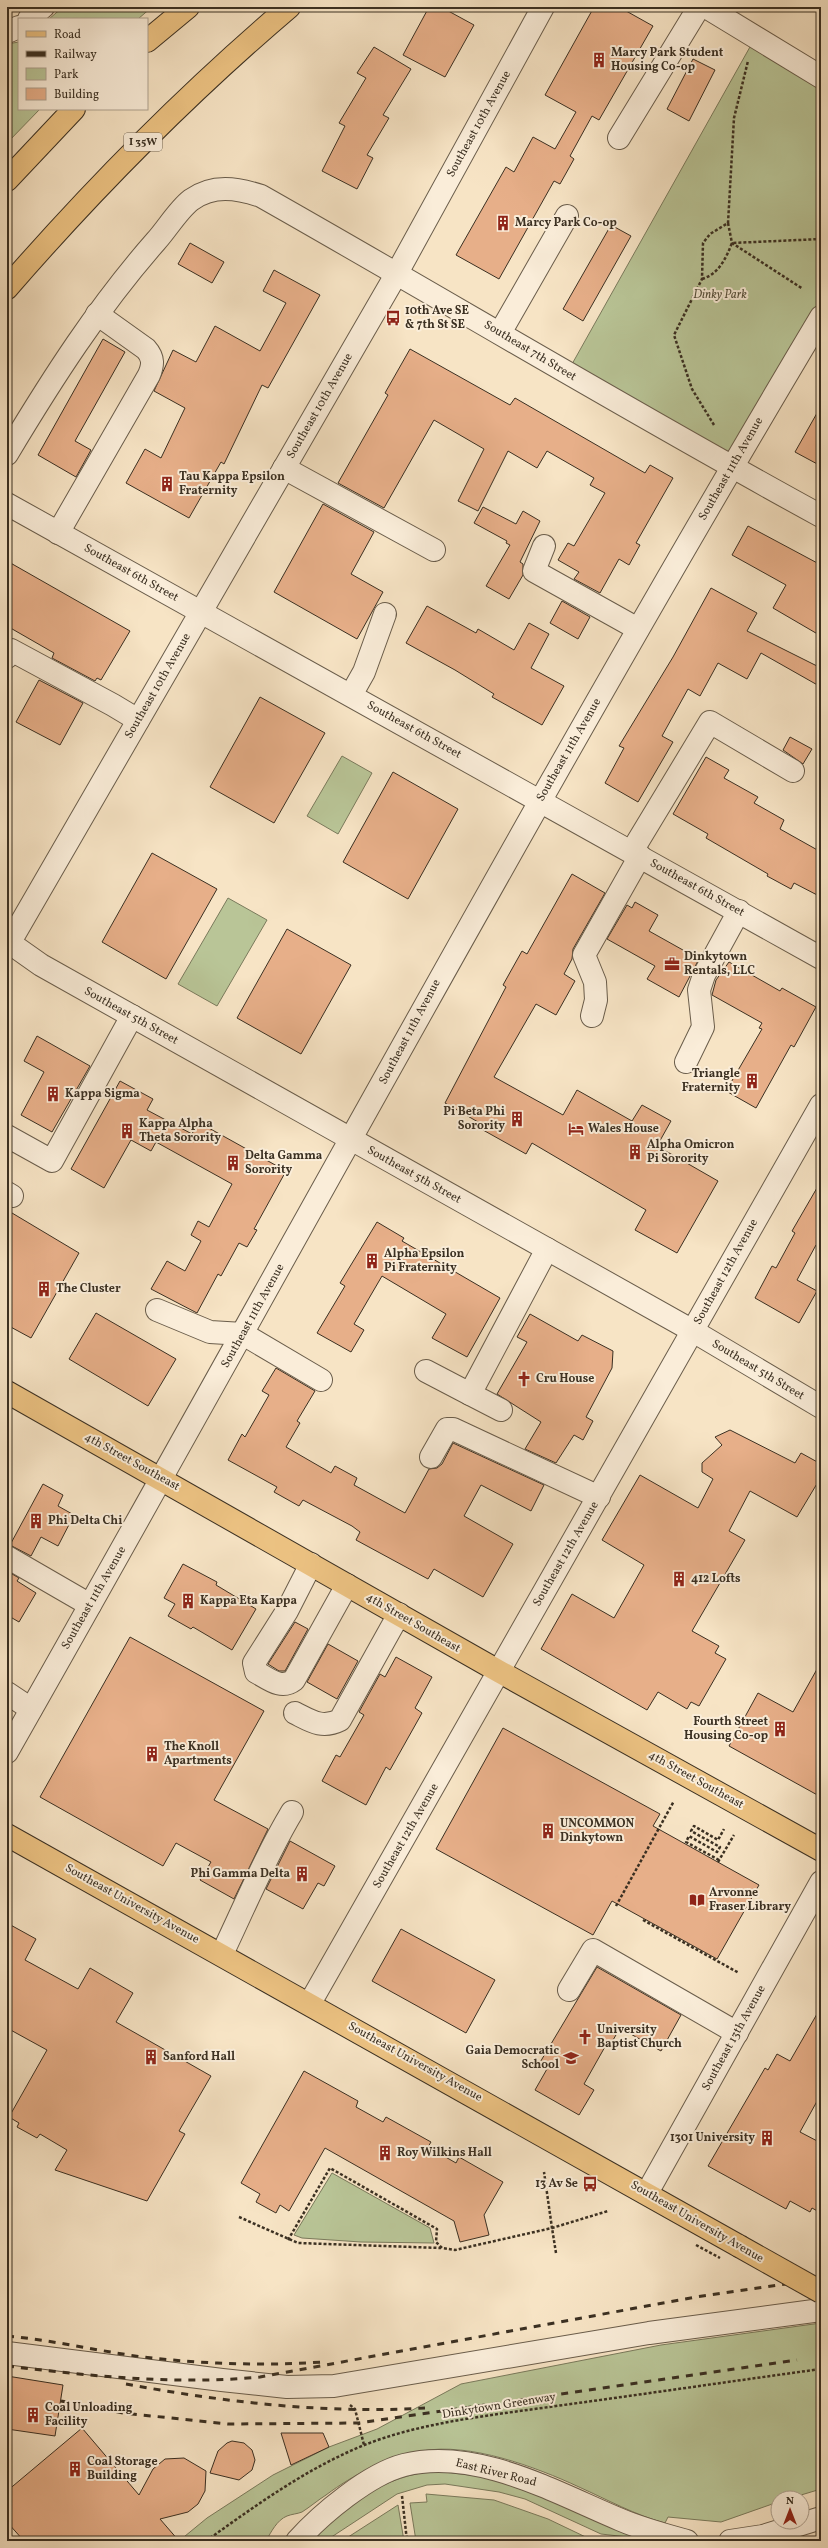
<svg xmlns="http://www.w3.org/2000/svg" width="828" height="2548" font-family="Vollkorn,serif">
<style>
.green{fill:#b9c597;stroke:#7a7a5c}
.building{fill:#e7af89;stroke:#3b3022}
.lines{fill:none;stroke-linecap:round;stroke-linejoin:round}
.minor-casing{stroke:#6a5d4b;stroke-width:24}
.major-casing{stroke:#3b3022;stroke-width:24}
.highway-casing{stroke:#3b3022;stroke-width:24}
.path{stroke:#3b3022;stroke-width:2.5;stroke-dasharray:3 2;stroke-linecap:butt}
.minor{stroke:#faedd9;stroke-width:22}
.major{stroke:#ecc282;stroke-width:22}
.highway{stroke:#ecc282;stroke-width:22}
.rail{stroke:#3b3022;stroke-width:3;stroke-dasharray:7 7;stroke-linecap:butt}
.major-bridge-casing{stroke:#3b3022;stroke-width:24;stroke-linecap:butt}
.path-bridge{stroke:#3b3022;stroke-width:2.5;stroke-dasharray:3 2;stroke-linecap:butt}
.major-bridge{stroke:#ecc282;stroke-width:22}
.labels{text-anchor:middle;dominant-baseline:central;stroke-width:4;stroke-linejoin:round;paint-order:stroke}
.shield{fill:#faedd9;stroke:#746959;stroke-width:1}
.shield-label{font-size:11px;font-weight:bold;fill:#3b3022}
.poi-label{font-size:12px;font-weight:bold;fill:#3b3022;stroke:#faedd9;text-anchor:start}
.street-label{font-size:12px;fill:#3b3022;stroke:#faedd9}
.park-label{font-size:12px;font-style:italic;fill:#544e39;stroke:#faedd9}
</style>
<rect width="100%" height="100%" fill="#f7e4c5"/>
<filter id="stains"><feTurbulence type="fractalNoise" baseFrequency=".005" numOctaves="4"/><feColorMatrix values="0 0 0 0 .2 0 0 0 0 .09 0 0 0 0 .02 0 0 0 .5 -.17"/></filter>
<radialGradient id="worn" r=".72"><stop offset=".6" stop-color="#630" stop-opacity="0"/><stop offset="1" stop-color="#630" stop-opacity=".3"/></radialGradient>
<g class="green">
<polygon points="63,7 152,7 138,19 49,19"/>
<polygon points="755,38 821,77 821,310 732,467 567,373"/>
<polygon points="19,42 19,109 40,109 7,143 7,44"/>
<polygon points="342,756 372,773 338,834 307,816"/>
<polygon points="228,898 267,920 217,1006 178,984"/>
<polygon points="332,2173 430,2228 434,2243 361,2242 302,2238 294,2235"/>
<path d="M821,2323V2489L791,2498H778V2502L721,2522L668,2517L665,2523C635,2515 608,2500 579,2487C536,2467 469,2442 422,2451C388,2456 353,2475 326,2495C318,2500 310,2507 302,2512C297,2514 292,2514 287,2516C277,2520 271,2532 266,2541H179L207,2518L273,2475L329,2447L377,2429L461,2384L661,2345Z"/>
<path d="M435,2471L487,2477L567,2506L636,2538L601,2534L525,2499L499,2492L445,2484L427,2485L397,2494L330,2538L325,2541H313C339,2503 390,2475 435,2471Z"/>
<polygon points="426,2494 494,2500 548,2519 594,2541 416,2541 410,2503 427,2502"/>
<polygon points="398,2505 404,2541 342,2541"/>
</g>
<g class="building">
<polygon points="429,7 441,7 474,25 445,77 403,55"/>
<polygon points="594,7 619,7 653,26 599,120 592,116 570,156 574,159 560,184 554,181 499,279 456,255 506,167 514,172 533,137 555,149 576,112 545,95"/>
<polygon points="374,47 411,69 383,115 389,118 367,155 373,158 357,189 322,171 345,126 339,123 366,78 357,73"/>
<polygon points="693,59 715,70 689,121 667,109"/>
<polygon points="611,225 631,236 583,321 563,309"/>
<polygon points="190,243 224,262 212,283 178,264"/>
<polygon points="274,270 320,295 268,388 262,385 224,464 221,462 189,518 126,483 145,449 161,458 185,408 154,391 173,350 196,362 215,326 260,351 286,303 263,291"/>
<polygon points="103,339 125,352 75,441 91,450 76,477 38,455"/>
<polygon points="410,349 510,405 515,398 645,473 650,465 673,478 636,543 640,545 629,565 619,559 600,593 574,579 579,572 558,560 568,543 574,546 605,493 590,485 594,478 547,451 537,468 508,451 478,511 458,501 484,449 434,420 384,508 338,483 388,395 385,393"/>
<polygon points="821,406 821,466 795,452"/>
<polygon points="323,504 374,532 351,574 383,592 357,639 274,592"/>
<polygon points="483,507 516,524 523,511 540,521 520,562 523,564 523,575 509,599 486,586 510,545 506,543 507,541 474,523"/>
<polygon points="748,526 821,565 821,636 773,608 786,585 732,555"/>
<polygon points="7,561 130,631 101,680 97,678 95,681 52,658 54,653 7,626"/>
<polygon points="711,588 757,613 747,631 821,668 821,687 761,653 747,679 718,663 700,696 688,689 662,736 673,742 638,802 605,783 624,748 619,746 673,657"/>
<polygon points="562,601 590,617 578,639 550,623"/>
<polygon points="427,606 476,633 478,629 514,650 529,623 549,634 531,668 564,686 542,725 492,697 494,694 455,670 406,643"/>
<polygon points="39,680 83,703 60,745 16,722"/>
<polygon points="260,697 325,733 274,823 210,787"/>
<polygon points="790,737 812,749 803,764 783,750"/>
<polygon points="706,757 729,770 724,778 758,797 754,803 784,820 780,829 821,852 821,897 794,883 791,889 767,876 768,874 706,838 708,834 673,814"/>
<polygon points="393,772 458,809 408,899 343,862"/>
<polygon points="152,853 217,889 166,979 102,942"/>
<polygon points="572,874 605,893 573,949 572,959 564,974 575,981 556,1015 536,1004 494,1077 563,1115 577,1090 632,1121 642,1105 671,1121 657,1146 718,1181 677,1253 635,1230 646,1210 532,1143 526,1154 483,1130 485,1126 445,1103 506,987 503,985 522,951 527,954"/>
<polygon points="635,902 658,915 649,931 699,959 679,997 647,979 655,966 607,939 627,905 632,908"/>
<polygon points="287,929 351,965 301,1054 237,1018"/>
<polygon points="729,962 780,991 782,988 816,1007 794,1047 791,1045 756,1108 726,1091 762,1029 759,1028 762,1023 712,995 716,980"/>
<polygon points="37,1036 90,1066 52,1132 21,1115 44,1072 24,1061"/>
<polygon points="120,1081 153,1099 147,1110 192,1134 198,1122 286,1171 254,1229 257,1230 247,1247 239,1243 221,1276 218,1274 197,1313 151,1289 167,1261 185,1271 201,1241 191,1235 198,1221 209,1227 232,1184 156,1142 151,1151 131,1140 104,1188 71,1169"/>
<polygon points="821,1181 821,1247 816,1245 797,1280 817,1291 799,1323 755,1298 772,1266 776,1268 795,1233 792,1231"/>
<polygon points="7,1210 79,1253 31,1338 7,1325"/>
<polygon points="377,1222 404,1238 402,1241 500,1298 467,1357 432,1338 446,1314 382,1276 354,1324 364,1330 351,1352 317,1333 345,1286 340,1283"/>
<polygon points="96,1313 176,1359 148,1406 69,1359"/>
<polygon points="530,1314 578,1341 582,1335 613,1351 612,1368 586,1417 593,1421 583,1440 574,1435 556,1463 525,1449 541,1422 497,1394 527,1342 517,1337"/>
<polygon points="276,1368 315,1391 297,1421 300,1423 286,1447 331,1473 335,1466 357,1478 354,1485 405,1513 429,1469 437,1468 442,1464 453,1443 544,1485 531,1511 481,1485 464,1516 513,1544 483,1597 434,1569 428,1579 356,1540 360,1532 352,1526 303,1500 299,1506 274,1492 277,1487 228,1460 242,1434 245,1437 269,1395 262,1391"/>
<polygon points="730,1430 795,1463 801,1453 821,1464 821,1477 797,1517 750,1491 729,1531 745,1540 692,1631 719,1646 715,1653 726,1659 699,1706 691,1702 687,1709 658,1692 647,1710 541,1649 572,1594 614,1618 644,1565 602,1540 640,1475 698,1508 713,1479 702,1472 702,1463 722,1445 715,1437"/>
<polygon points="43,1484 63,1495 58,1506 74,1515 58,1546 41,1537 31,1556 10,1545"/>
<polygon points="183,1564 217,1582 216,1585 256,1609 232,1650 193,1627 191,1629 168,1616 175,1604 164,1598"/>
<polygon points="7,1571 19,1578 17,1581 36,1593 19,1622 7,1615"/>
<polygon points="295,1622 308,1629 285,1671 279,1671 268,1664"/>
<polygon points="130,1637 264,1711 214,1800 268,1829 234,1899 200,1880 211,1862 176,1843 163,1866 40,1797"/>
<polygon points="328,1644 358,1661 337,1699 307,1682"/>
<polygon points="396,1657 432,1677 415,1708 422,1713 390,1770 386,1767 366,1805 322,1781 336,1755 340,1757 364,1715 359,1712 380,1674 385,1677"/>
<polygon points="821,1662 821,1797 729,1746 758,1693 793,1712"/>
<polygon points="503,1728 660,1814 653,1826 759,1885 717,1959 612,1901 593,1935 436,1849"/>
<polygon points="290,1841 335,1866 324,1886 318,1883 303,1909 266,1889"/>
<polygon points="7,1923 36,1939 25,1960 78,1989 90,1968 133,1993 116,2022 211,2076 179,2131 185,2134 147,2201 55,2170 67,2150 40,2134 37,2138 17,2127 19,2123 9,2117 47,2050 7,2028"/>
<polygon points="401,1929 495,1980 466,2033 372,1981"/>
<polygon points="597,1967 681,2015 661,2051 620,2028 609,2047 606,2045 584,2084 594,2090 579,2115 535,2090 547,2069 539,2064"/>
<polygon points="821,2007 821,2094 800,2132 821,2143 821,2213 812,2208 810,2212 790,2201 786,2209 708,2166 765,2068 768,2070 777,2054 790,2061"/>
<polygon points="304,2071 358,2101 356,2107 383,2122 386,2117 431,2142 428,2147 456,2163 459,2157 503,2182 484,2215 489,2235 460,2242 454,2221 325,2148 289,2211 280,2205 276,2213 256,2202 260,2194 241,2183"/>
<polygon points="7,2376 63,2385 55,2436 7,2429"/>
<polygon points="82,2428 139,2495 153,2469 165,2459 184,2458 206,2471 205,2491 198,2504 188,2512 160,2519 179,2541 24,2541 7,2522 7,2491"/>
<polygon points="281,2433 323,2433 329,2447 291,2465"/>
<polygon points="232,2441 244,2443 252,2450 255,2460 252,2470 239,2480 210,2473 218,2451 227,2443"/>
</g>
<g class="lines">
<g class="minor-casing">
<g id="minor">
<polyline points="706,7 821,77"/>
<polyline points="29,19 43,7"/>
<polyline points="7,32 19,27"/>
<polyline points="619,138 699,7"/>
<polyline points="500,333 567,216"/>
<path d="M7,454C52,379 98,307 156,241C167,229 178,210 191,200C213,184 237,188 261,196C448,302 632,413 821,516"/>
<polyline points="284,468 434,550"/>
<polyline points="7,504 821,958"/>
<path d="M58,533L149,375C153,365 154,358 146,349L97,314"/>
<polyline points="544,546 534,571 638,629"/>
<polyline points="7,657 11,650 113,705 138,720"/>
<polyline points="351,695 364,672 385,614"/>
<polyline points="632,851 710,722 793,771"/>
<polyline points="7,941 41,965 693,1331 821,1407"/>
<polyline points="7,947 397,273 543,7"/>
<polyline points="592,1016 596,1000 595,982 584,955 640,856"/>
<polyline points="686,1062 703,1027 699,990 704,975 739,911"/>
<polyline points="7,1136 52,1161 132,1016"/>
<polyline points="7,1193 12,1196"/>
<polyline points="157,1310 210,1332 243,1334 321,1380"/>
<polyline points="426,1371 470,1394 547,1249"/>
<polyline points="470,1394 501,1410"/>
<polyline points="431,1457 447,1429 453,1429 599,1497"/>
<polyline points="7,1557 90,1605"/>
<path d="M311,1564L287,1611L254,1663L256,1672C269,1679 281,1690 294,1680L347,1585"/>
<polyline points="7,1693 31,1709"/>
<path d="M295,1713C311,1721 322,1729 340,1720L399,1614"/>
<path d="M7,1752C279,1274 539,789 821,317"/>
<path d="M222,1954C245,1906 265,1857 292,1812"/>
<polyline points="569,1990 593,1950 737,2033"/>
<polyline points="310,2003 821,1105"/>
<polyline points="647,2193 821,1882"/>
<polyline points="7,2353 222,2380 287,2387 334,2386 649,2333 821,2310"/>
<path d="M297,2541C321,2514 369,2474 404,2465C477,2447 556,2493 621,2520C642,2529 665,2535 687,2541"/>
<polyline points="730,2541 763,2536 821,2518"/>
</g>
</g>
<g class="major-casing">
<g id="major">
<polyline points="7,1392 500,1672 821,1850"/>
<polyline points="7,1835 739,2246"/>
</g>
</g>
<g class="highway-casing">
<g id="highway">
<polyline points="147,41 188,7"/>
<polyline points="7,180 74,109"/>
<path d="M7,288C94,188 188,93 289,7"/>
</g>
</g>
<g class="path">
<polyline points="728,223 732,243 803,289"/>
<path d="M702,279C719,274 726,258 732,243L821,239"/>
<polyline points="714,425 692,389 674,335 702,279 703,243 710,234 728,223 734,118 748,61"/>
<polyline points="7,979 9,968"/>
<polyline points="719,1860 686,1842 689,1836 717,1852 720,1847 691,1831 694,1826 718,1840 724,1829"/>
<polyline points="718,1862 734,1835"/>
<polyline points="616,1906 674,1801"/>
<polyline points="643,1920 739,1973"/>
<polyline points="239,2217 298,2243 441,2248"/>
<polyline points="288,2240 330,2168 437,2229 436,2242 442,2248 455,2250 552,2228 544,2172"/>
<polyline points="556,2253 552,2228 608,2211"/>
<polyline points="350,2405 355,2409 364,2445"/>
<polyline points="402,2496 407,2541"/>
<path d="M206,2541C255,2506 306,2469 362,2446C420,2422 494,2415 556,2406C645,2394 733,2381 821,2369"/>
</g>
<use href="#minor" class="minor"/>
<use href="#major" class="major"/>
<use href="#highway" class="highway"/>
<g class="rail">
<path d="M7,2336C53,2340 97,2351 143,2357C203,2364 262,2366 323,2362"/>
<path d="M7,2366C91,2376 175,2385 260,2377L696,2297L821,2279"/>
<path d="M126,2384C224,2402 325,2414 425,2408"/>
<polyline points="61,2401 123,2413 228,2424 359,2423 797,2360"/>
</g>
<g class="major-bridge-casing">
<polyline id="major-bridge" points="739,2246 821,2292"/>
</g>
<polyline class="path-bridge" points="696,2245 720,2258"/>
<use href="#major-bridge" class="major-bridge"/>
</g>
<defs>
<g id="building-bare" transform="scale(1.2)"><path d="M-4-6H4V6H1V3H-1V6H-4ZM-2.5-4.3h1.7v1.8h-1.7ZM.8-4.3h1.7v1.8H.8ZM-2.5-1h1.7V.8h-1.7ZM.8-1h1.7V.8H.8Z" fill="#8f2418" stroke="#faedd9" stroke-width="2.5" paint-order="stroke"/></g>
<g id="bus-bare" transform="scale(1.2)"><path d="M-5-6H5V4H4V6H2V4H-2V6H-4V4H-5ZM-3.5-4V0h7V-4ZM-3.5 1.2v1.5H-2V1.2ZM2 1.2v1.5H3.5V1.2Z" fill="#8f2418" stroke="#faedd9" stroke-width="2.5" paint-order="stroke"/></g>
<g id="office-bare" transform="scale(1.2)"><path d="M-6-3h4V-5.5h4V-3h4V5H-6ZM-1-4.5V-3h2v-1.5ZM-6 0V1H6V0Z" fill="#8f2418" stroke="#faedd9" stroke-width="2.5" paint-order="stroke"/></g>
<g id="hotel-bare" transform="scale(1.2)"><path d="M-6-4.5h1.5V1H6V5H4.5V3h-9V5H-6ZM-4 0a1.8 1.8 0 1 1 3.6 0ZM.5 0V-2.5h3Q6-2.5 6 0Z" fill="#8f2418" stroke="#faedd9" stroke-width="2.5" paint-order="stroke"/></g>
<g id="church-bare" transform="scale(1.2)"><path d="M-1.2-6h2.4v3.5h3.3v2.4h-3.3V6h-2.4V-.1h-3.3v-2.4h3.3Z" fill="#8f2418" stroke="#faedd9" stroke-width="2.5" paint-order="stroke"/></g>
<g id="library-bare" transform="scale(1.2)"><path d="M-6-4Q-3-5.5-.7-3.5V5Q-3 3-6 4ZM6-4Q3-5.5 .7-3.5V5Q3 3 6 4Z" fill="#8f2418" stroke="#faedd9" stroke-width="2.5" paint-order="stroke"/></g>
<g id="school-bare" transform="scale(1.2)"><path d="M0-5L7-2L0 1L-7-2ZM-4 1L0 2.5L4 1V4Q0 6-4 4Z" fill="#8f2418" stroke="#faedd9" stroke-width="2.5" paint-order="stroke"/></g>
</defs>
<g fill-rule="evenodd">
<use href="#building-bare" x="599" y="60"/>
<use href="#building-bare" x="503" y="223"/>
<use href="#bus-bare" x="393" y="318"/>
<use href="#building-bare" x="167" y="484"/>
<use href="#office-bare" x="672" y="964"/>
<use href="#building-bare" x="752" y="1081"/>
<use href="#building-bare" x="53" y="1094"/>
<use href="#building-bare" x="517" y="1119"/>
<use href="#hotel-bare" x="576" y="1129"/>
<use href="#building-bare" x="127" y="1131"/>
<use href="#building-bare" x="635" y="1152"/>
<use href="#building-bare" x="233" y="1163"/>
<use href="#building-bare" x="372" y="1261"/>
<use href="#building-bare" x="44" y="1289"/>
<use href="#church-bare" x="524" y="1379"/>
<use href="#building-bare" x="36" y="1521"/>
<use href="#building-bare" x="679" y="1579"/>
<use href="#building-bare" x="188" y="1601"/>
<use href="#building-bare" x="780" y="1729"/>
<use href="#building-bare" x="152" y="1754"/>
<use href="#building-bare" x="548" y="1831"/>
<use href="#building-bare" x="302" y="1874"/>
<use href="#library-bare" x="697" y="1900"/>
<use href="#church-bare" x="585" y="2037"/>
<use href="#building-bare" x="151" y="2057"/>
<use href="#school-bare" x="571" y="2058"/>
<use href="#building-bare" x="767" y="2138"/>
<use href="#building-bare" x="385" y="2153"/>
<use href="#bus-bare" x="590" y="2184"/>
<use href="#building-bare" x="33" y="2415"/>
<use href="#building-bare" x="75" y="2469"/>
</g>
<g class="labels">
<rect class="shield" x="124" y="133" width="38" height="18" rx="3"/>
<g class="shield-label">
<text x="143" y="142">I 35W</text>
</g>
<g class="poi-label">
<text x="611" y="53">Marcy Park Student<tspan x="611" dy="14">Housing Co-op</tspan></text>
<text x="515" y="223">Marcy Park Co-op</text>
<text x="405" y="311">10th Ave SE<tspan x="405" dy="14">&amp; 7th St SE</tspan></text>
<text x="179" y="477">Tau Kappa Epsilon<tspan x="179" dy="14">Fraternity</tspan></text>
<text x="684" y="957">Dinkytown<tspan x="684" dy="14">Rentals, LLC</tspan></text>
<text x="740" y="1074" text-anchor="end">Triangle<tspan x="740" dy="14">Fraternity</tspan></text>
<text x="65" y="1094">Kappa Sigma</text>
<text x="505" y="1112" text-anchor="end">Pi Beta Phi<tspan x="505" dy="14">Sorority</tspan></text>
<text x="139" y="1124">Kappa Alpha<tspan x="139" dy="14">Theta Sorority</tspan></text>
<text x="588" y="1129">Wales House</text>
<text x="647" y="1145">Alpha Omicron<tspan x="647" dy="14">Pi Sorority</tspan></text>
<text x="245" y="1156">Delta Gamma<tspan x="245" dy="14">Sorority</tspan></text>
<text x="384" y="1254">Alpha Epsilon<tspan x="384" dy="14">Pi Fraternity</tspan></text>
<text x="56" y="1289">The Cluster</text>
<text x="536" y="1379">Cru House</text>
<text x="48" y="1521">Phi Delta Chi</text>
<text x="691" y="1579">412 Lofts</text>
<text x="200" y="1601">Kappa Eta Kappa</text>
<text x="768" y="1722" text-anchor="end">Fourth Street<tspan x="768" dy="14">Housing Co-op</tspan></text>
<text x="164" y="1747">The Knoll<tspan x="164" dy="14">Apartments</tspan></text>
<text x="560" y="1824">UNCOMMON<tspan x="560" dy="14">Dinkytown</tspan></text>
<text x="290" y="1874" text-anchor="end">Phi Gamma Delta</text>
<text x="709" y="1893">Arvonne<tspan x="709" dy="14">Fraser Library</tspan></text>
<text x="597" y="2030">University<tspan x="597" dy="14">Baptist Church</tspan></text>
<text x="559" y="2051" text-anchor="end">Gaia Democratic<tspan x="559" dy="14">School</tspan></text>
<text x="163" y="2057">Sanford Hall</text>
<text x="755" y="2138" text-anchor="end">1301 University</text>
<text x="397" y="2153">Roy Wilkins Hall</text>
<text x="578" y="2184" text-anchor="end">13 Av Se</text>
<text x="45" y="2408">Coal Unloading<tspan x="45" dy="14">Facility</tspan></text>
<text x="87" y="2462">Coal Storage<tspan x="87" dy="14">Building</tspan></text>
</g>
<g class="street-label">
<text transform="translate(479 124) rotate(-61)">Southeast 10th Avenue</text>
<text transform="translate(530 351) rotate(31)">Southeast 7th Street</text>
<text transform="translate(320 406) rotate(-60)">Southeast 10th Avenue</text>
<text transform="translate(731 469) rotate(-60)">Southeast 11th Avenue</text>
<text transform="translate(131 573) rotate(29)">Southeast 6th Street</text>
<text transform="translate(158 686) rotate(-60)">Southeast 10th Avenue</text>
<text transform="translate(414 730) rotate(29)">Southeast 6th Street</text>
<text transform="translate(569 750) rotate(-60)">Southeast 11th Avenue</text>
<text transform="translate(697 888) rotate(29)">Southeast 6th Street</text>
<text transform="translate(131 1016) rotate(29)">Southeast 5th Street</text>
<text transform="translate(410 1032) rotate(-62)">Southeast 11th Avenue</text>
<text transform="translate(414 1175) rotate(29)">Southeast 5th Street</text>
<text transform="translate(726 1272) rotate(-61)">Southeast 12th Avenue</text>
<text transform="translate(253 1316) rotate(-61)">Southeast 11th Avenue</text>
<text transform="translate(758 1370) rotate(31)">Southeast 5th Street</text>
<text transform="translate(132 1462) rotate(29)">4th Street Southeast</text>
<text transform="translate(566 1554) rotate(-60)">Southeast 12th Avenue</text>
<text transform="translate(94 1598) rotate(-60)">Southeast 11th Avenue</text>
<text transform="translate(413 1623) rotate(30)">4th Street Southeast</text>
<text transform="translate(696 1780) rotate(29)">4th Street Southeast</text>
<text transform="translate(406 1836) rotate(-60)">Southeast 12th Avenue</text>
<text transform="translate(132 1904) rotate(29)">Southeast University Avenue</text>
<text transform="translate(734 2038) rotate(-61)">Southeast 13th Avenue</text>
<text transform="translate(415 2062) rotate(29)">Southeast University Avenue</text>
<text transform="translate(697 2222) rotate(30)">Southeast University Avenue</text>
<text transform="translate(499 2406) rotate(-9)">Dinkytown Greenway</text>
<text transform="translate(496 2473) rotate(14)">East River Road</text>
</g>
<g class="park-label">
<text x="720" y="295">Dinky Park</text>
</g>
</g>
<rect width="828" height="2548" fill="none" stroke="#f7e4c5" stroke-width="24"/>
<rect x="8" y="8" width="812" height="2532" fill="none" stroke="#3b3022" stroke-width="2"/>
<rect x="12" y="12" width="804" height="2524" fill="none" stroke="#3b3022"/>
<rect x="18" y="18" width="130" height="92" fill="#faedd9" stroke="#aea190"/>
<rect x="26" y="31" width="20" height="6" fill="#ecc282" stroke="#aea190"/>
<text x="54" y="38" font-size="12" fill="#3b3022">Road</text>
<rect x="26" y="51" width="20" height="6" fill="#3b3022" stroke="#aea190"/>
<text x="54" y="58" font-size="12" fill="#3b3022">Railway</text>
<rect x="26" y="68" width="20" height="12" fill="#b9c597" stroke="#aea190"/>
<text x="54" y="78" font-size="12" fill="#3b3022">Park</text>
<rect x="26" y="88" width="20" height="12" fill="#e7af89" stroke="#aea190"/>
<text x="54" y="98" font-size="12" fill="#3b3022">Building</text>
<g transform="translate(790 2510)"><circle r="19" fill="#faedd9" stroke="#aea190"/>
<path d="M0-3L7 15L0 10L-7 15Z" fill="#8f2418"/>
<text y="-6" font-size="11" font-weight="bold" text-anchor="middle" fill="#3b3022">N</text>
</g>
<rect width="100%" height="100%" filter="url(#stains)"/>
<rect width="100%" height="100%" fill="url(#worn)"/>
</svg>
